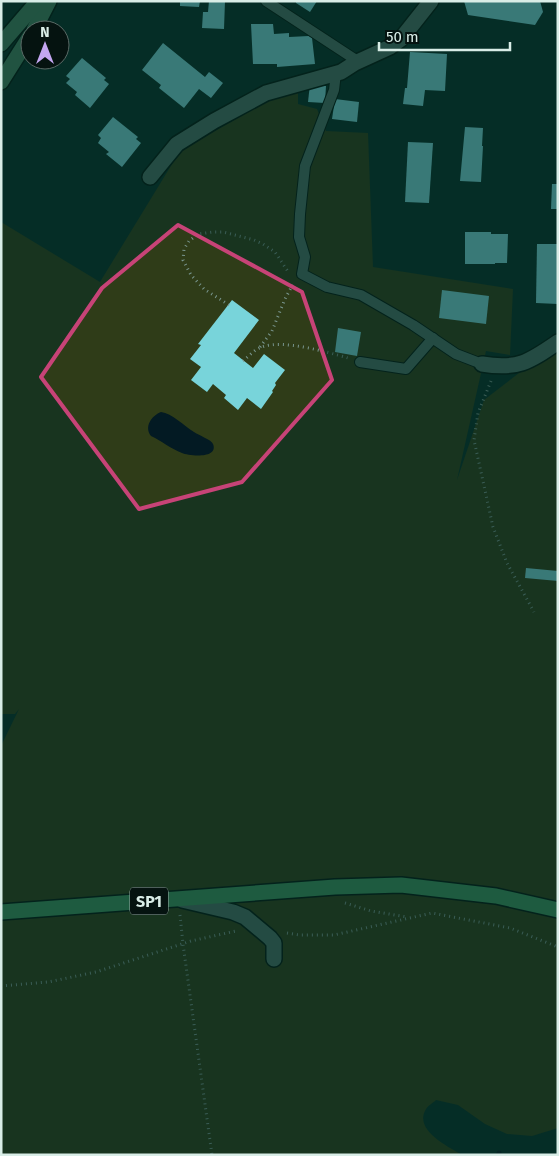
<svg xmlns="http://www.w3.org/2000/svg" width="559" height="1156" font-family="'Fira Sans',sans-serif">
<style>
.green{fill:#2f3c18}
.water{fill:#031a23}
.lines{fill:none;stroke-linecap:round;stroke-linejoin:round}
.stream{stroke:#031a23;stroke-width:5}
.building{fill:#78d4da}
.lane-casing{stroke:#00150f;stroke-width:12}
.street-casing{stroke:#00150f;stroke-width:18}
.secondary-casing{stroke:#00150f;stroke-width:18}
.primary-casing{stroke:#00150f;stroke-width:18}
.path{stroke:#7a9790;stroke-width:3;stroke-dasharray:1 4;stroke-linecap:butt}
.lane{stroke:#4a7066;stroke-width:10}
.street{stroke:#4a7066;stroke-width:15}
.secondary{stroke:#438163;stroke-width:15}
.primary{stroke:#3c925f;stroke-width:15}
.marked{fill:none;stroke:#c74377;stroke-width:4;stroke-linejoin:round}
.labels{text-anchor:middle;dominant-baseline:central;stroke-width:5;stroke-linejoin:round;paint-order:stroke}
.shield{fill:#051310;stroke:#99aca6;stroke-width:1}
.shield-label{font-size:16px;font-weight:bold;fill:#d9ede7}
</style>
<rect width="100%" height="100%" fill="#062e26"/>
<path class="green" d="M298,89V104L317,109L326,131L368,133L373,267L513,289L510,355L486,351L457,480L484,400L519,373L558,350V1128L532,1136L507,1134L485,1124L458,1105L436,1100C433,1103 427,1106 425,1111C415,1131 449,1147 462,1155H1V746L19,709L15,714H1V222L100,282L180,151L269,100Z"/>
<path class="water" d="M161,412C172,413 184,426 194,432C198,435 212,440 213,444C219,459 189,456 182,453C171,449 162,441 151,436C144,427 151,416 161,412Z"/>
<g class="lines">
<polyline class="stream" points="498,1155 499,1153"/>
</g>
<g class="building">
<polygon points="180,1 200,1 199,7 180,6"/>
<polygon points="209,1 225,1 224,29 202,28 203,12 208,12"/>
<polygon points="296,1 317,1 310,12 296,3"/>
<polygon points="464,1 540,1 543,12 535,25 468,15"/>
<polygon points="251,24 273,24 274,34 289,33 289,37 309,36 312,38 315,64 277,67 277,64 253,64"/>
<polygon points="163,43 205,77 209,72 223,83 211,98 199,89 184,108 159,88 161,85 142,70"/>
<polygon points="410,52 447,54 445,91 425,90 423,106 403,104 405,88 407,88"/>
<polygon points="82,58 106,78 104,80 109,84 90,108 75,95 77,92 66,83 70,79 66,76"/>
<polygon points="310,84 326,86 325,103 308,102"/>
<polygon points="335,99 359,102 357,122 332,119"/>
<polygon points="113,117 138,137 136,139 141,143 122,167 106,154 109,152 98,143 101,138 98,135"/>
<polygon points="465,127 483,128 482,146 483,146 481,182 460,181"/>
<polygon points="408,142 433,143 429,203 405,202"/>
<polygon points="552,184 558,184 558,209 551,209"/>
<polygon points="465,232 491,232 491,234 508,234 507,263 495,263 495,264 465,264"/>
<polygon points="537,244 558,244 558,304 536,303"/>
<polygon points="442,290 489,296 486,324 439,318"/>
<polygon points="232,300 259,320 234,353 253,368 264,354 285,370 275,383 276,385 272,391 273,392 261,409 247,398 238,410 224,398 226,395 213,384 207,392 191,380 201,367 190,359 201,345 198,344"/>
<polygon points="338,328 361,332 357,356 335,352"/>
<polygon points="526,568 558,571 558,581 525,578"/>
</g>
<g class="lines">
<g class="lane-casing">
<g id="lane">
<polyline points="266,1 359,62"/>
<polyline points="336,73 334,90 305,166 300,214 299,237 305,257 302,274 327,287 361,295 413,325 456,354 482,364"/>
<polyline points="360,362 406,369 433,338"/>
</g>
</g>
<g class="street-casing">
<g id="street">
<polyline points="150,177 177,144 214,121 266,93 341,72 355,63 390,47 401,39 431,1"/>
<path d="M482,364C518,370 529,362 558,342"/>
<polyline points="182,900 233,912 245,917 270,938 274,943 274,959"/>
</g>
</g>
<g class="secondary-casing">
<g id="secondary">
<polyline points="34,30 49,1"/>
<polyline points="1,44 38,1"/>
<polyline points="1,82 30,36"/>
</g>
</g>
<g class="primary-casing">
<polyline id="primary" points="1,912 335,887 401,885 496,896 558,910"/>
</g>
<g class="path">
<polyline points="229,305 204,289 191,275 183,260 184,249 189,241 198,234 213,232 223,232 254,240 263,244 275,252 289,273"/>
<polyline points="260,347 272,331 285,299 293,284"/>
<path d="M243,361C249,356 255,349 262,347C282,339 327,352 348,358"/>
<polyline points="491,381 478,413 474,440 493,527 507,563 534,612"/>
<polyline points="345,903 371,911 407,917"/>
<polyline points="180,915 183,944 212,1155"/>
<polyline points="287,933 299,935 334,935 432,913 510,928 558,947"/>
<polyline points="1,986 48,982 96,972 191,941 236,931"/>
</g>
<use href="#lane" class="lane"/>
<use href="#street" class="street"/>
<use href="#secondary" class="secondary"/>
<use href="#primary" class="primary"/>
</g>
<path d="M0 0H559V1156H0ZM178,225L302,292L332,380L242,482L139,509L41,377L102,288Z" fill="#062e26" fill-opacity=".55" fill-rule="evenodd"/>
<path class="marked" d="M178,225L302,292L332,380L242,482L139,509L41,377L102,288Z"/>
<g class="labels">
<rect class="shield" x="130" y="887.5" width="38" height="27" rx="4"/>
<g class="shield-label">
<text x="149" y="901">SP1</text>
</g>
</g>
<rect width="559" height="1156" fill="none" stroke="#d9ede7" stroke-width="5"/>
<g transform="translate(45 45)"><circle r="24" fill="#051310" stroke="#5a6a66"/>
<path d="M0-4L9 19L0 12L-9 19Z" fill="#c4a7f1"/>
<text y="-8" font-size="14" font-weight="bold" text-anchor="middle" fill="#d9ede7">N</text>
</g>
<path d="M379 42v8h131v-8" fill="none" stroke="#d9ede7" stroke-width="2.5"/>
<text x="386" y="42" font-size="15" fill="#d9ede7" stroke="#051310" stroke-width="4" paint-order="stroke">50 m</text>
</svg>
